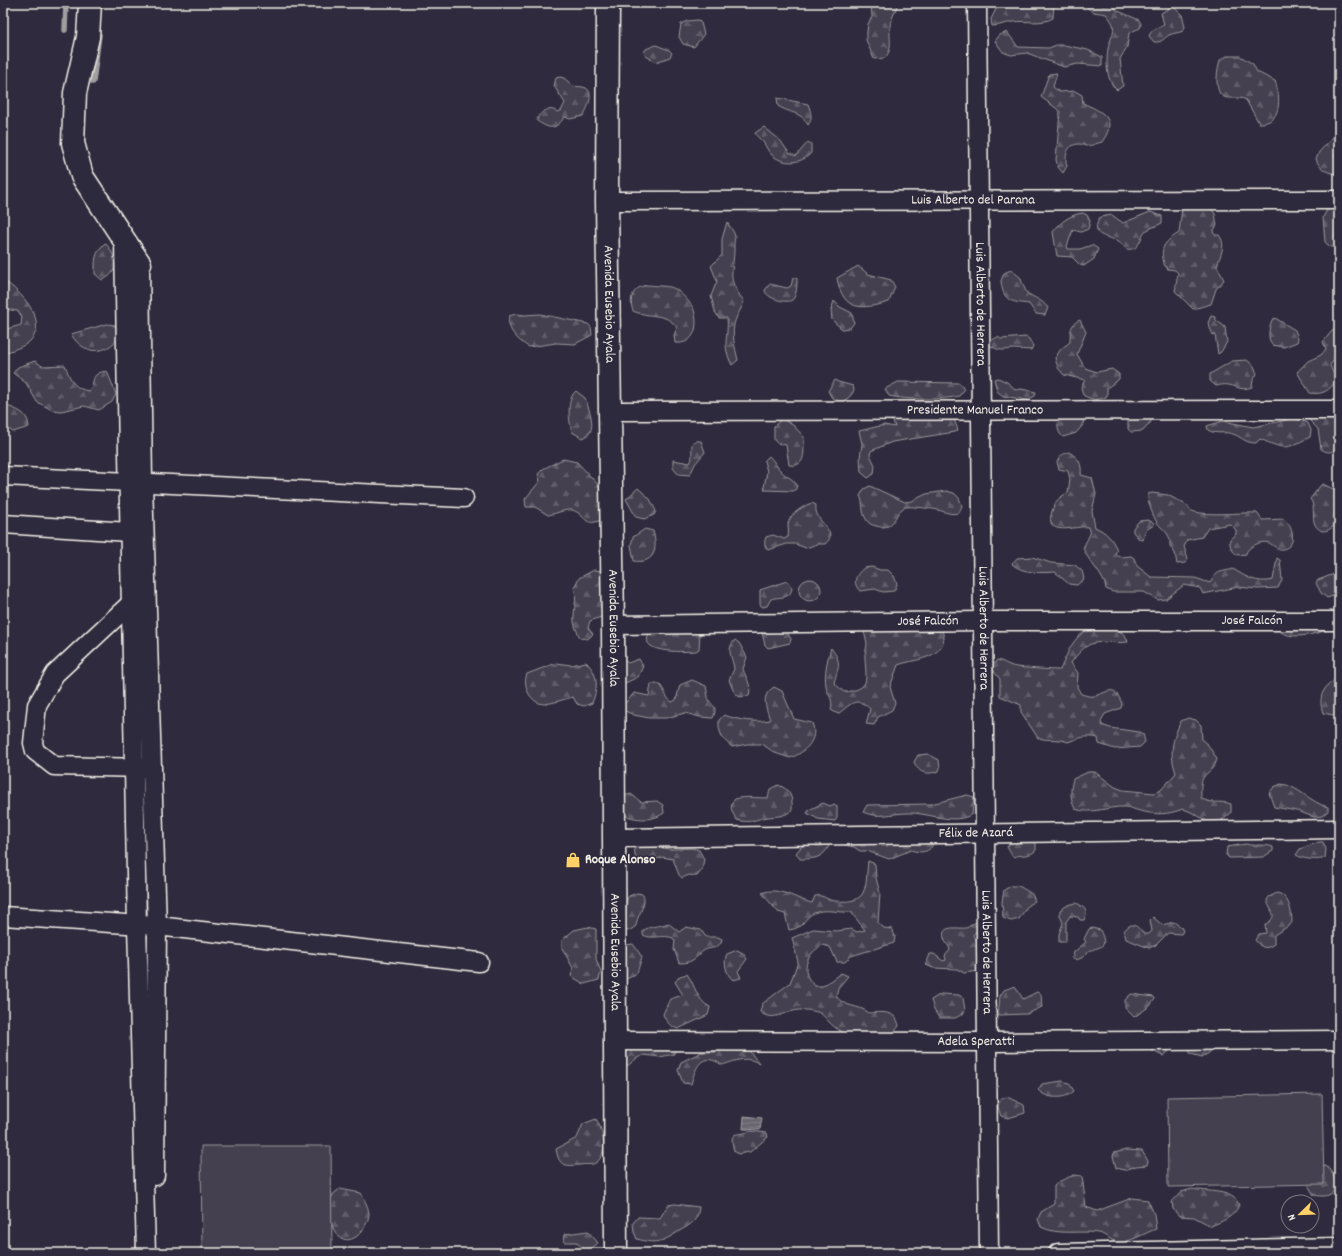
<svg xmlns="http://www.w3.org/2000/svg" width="1342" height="1256" font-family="Dekko,sans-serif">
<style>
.forest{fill:url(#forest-firs);stroke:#9c989c}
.pitch{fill:#454050;stroke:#9c989c}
.water{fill:url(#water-rules);stroke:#a19ea0}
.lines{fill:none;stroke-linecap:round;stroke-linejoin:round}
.stream{stroke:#a19ea0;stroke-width:5.5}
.minor-casing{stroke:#f4f1e8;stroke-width:21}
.tertiary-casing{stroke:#f4f1e8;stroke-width:25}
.minor{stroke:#2f2a3d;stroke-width:18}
.tertiary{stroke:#2f2a3d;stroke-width:22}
.labels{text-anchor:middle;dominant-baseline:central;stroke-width:3;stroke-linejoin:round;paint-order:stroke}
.street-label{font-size:14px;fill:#f4f1e8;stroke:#2f2a3d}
.poi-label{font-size:14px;font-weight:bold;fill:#f4f1e8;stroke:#2f2a3d;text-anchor:start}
</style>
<defs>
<pattern id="forest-firs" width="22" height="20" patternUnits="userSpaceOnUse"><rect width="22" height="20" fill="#454050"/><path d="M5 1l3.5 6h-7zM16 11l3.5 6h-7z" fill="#605c69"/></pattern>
<pattern id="water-rules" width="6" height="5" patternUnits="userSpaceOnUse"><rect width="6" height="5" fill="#6a6670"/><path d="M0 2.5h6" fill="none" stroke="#807c84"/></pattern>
</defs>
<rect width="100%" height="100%" fill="#2f2a3d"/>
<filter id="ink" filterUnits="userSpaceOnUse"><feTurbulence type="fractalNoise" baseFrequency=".025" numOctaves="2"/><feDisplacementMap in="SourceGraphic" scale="8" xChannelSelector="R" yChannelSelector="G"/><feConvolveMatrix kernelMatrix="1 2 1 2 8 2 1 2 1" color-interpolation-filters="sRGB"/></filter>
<g filter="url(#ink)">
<g class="forest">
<path d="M871,3H897V5C896,11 893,15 891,21C887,34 895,47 885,58L874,59L866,40L868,24L872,17Z"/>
<path d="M999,3H1054L1053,18C1041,25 1027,20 1013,22C1005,23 1000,26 992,26L991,19Z"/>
<path d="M1090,3H1111L1114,5L1116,10L1139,20L1141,24L1140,28L1129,33L1127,47L1120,59L1123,86L1117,90C1106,81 1106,62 1108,49C1111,33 1120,29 1106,14C1099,12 1090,14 1087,6Z"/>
<path d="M1173,6L1182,15L1185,27L1183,31C1179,33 1173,33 1169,35C1164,38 1162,43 1154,42L1149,36C1152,28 1158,28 1164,25L1161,13Z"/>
<polygon points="698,20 701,23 704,34 694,47 683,44 679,37 681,24 687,21"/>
<polygon points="1007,32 1018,47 1049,48 1056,45 1064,45 1088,50 1102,57 1102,66 1078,64 1064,67 1027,53 1011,55 1003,52 995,41 1000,35"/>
<polygon points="656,45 669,50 672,53 670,57 656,62 646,56 644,52 646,49"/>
<path d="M1227,56H1240L1253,64L1257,72L1275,81C1281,97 1282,124 1259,123L1246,100C1238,95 1227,102 1220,94C1215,85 1217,70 1220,60Z"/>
<path d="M1057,73L1053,87L1059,92L1075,91L1082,95L1083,103C1102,112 1119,118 1102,142C1097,143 1091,146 1086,146C1083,145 1081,144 1079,144C1067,144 1064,157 1067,166L1063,173L1058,167L1056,160L1060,111L1041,97L1049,74Z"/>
<path d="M560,77L564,78L573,86C577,87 582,86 586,88C595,93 587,110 583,116L570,119L565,117C554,130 551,130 537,121C538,112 550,106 557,112L561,111L565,103L554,86L556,78Z"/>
<path d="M777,98L808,104C811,112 813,119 808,125C803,112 788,113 778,106Z"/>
<path d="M764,127L780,140L789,153L796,156L808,142L811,144V153C802,164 783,165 772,155C768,152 766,146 763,142C760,139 757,137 755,133Z"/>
<path d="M1335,135H1339V174C1327,173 1320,170 1316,159L1319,152Z"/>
<path d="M1182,208H1211L1215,214L1217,225L1213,232L1215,235H1219C1227,245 1220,255 1217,266L1224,280L1216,289L1211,304L1193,309L1175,291L1178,273L1175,270L1168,269C1163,265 1164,263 1163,258C1160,245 1169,239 1179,233Z"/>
<polygon points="1339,208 1339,247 1330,247 1325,242 1323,217 1327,210"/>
<path d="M1150,212L1162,216V223L1145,231C1139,240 1140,251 1126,249C1123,246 1121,241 1116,240C1103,236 1090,235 1100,217L1112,215L1123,223Z"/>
<path d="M1083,213L1087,215L1090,221L1088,229L1081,232L1073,230L1067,246L1068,249H1080L1092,245L1098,249L1094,259L1084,266L1080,265L1072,257L1057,256L1053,232C1060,222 1071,214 1083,213Z"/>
<path d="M727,222C729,226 734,231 735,236C735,238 734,242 734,245C735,272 724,276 744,301C742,309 737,314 735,321C731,334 735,347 738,360L732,365C721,344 729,337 727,318H719L715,312L711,296L717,281L711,266L722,255V239Z"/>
<path d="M105,243C117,255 120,274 102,280L95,274C95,261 94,253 105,243Z"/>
<path d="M858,266L868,274L891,280L895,287L889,302C863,309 843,313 837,278Z"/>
<path d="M1011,270L1020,277L1026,292C1033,298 1042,299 1048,308L1045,315L1036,314L1029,304C1012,302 1003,302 1001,281L1004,273Z"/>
<path d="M793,278H797C797,284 797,296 792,300C787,304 765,298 765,290L770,284L787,288L791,286Z"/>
<path d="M3,280C19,290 49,320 31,340C25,347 11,350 3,354V330L21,325L22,317L18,311L3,309Z"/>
<path d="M649,285C655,286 670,286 673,288C680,291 692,304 694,310C699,326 695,345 675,343L674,335L677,328C668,312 648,318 633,311C628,297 634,286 649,285Z"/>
<polygon points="834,301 840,307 852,313 854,323 850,328 842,329 832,320 831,310"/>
<path d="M516,314L525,315L540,314L588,324L591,327L592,335L575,344L556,343L529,347C518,341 506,329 509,316Z"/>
<polygon points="1211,316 1215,317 1216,320 1225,327 1227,342 1221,352 1218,354 1215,334 1213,335 1208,323"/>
<path d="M1275,318L1295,330L1298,338L1297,342L1284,347L1272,345C1267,338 1269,327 1272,320Z"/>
<path d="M1080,320L1086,332L1077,354L1085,368L1097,372L1112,369L1119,374V379L1107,388V396C1099,401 1091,400 1083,395L1081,387L1085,380L1064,375L1058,368L1055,358L1061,349L1070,342C1070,333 1070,323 1080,320Z"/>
<path d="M107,324L124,326C115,354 86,360 71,334Z"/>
<path d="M1339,328V353L1330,365L1336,380C1330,391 1322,395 1310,393L1297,372L1308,361L1321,355L1326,349L1323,342L1332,331Z"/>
<path d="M998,337L1001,339L1026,337L1029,339L1033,346L1031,350C1025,350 1020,349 1014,349C1003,350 999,352 988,344L990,341Z"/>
<path d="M1247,360L1254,366L1257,374L1253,380L1252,387C1239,391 1240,387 1229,385C1225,384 1220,385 1216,386L1210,381V374L1232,361Z"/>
<path d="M35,361L42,366L65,365C70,379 74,390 90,391C95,379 91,373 107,371L116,394L112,402L99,410L84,406L61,411L52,410L37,402L26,383L13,373L18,367Z"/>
<polygon points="998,378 1007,382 1016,390 1021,389 1036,392 1035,396 1027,400 1003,396 997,391 994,379"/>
<path d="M835,380L838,382L853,386L854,390C851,397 846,401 839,401L832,398L828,391Z"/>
<path d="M898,382L960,383L964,390L959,396C944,400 904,400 889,396L885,389Z"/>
<path d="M576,391L585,398C589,409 599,432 583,438L572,432C569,421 566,399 576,391Z"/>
<path d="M5,405C17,410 28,412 29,427L13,432C3,426 0,416 5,405Z"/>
<path d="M1306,413L1339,414C1339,425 1342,463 1321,449L1318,429L1310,421Z"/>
<polygon points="1128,416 1151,418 1151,422 1143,431 1131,432 1128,429"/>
<polygon points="953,417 958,430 955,432 892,442 871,451 870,455 875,465 874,474 868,478 861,472 860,457 862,444 859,431 884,425 895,427 892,419"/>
<path d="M1061,417H1084L1083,425L1076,433L1063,437C1057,432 1056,424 1061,417Z"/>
<path d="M782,419L793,425L804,437C803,449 808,468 789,465L786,445L777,443L774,440V426Z"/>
<path d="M1292,419L1300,420L1308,423L1311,430L1310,437C1284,450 1286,450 1260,439L1256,443C1245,443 1242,437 1233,434C1225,431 1215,435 1208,430L1207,426L1223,421L1253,427Z"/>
<path d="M696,441H701L705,452L695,464L690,475L678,474L673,468V460L690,463C694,457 690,449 693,442Z"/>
<path d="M1069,452C1079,458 1082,464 1081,475L1092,478L1096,494L1092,511L1095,527C1106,532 1112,538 1117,550L1115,554L1122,557L1131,556L1134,558L1137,566L1151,577L1195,578L1210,583C1218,569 1220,573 1233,569C1246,577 1257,584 1273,580L1277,558L1280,560L1282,580L1278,588L1258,589L1238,587L1203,594L1200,588L1184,585L1166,599L1158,600L1144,592H1113L1106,589C1105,576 1089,563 1083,548L1090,534L1088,527C1077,525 1043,539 1052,511C1055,501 1059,497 1068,493L1070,479L1068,471L1059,469L1057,462L1061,455Z"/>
<path d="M769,456C774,460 777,468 782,472C787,477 791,477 797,485L796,489L793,491L765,490L764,487L767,471L764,461Z"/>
<path d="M563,459L577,462L605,492V518C583,530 587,514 572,510C565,509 555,514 548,515L535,507H526L525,499L540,481L538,474L543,469Z"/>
<path d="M1323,484L1333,489H1339C1339,504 1342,531 1322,531C1307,524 1318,509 1310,499L1320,486Z"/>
<path d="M870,486L905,502L912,501L926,494L946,491L954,493L959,498L962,506L959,513C950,515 946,512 938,510C935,509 910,506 907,507C893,509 898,532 876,526C871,525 868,523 866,519C861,512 864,503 860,496L864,489Z"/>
<polygon points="638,488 650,499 656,511 654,515 644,519 636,517 626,499"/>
<path d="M1152,493L1168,495L1188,506L1190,510C1201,517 1242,512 1257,513L1262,520L1284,519C1293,526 1298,546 1283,549C1276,550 1274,545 1269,543C1261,540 1247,547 1246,554L1238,555C1232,552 1229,546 1230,539L1236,534V530L1230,524L1208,528L1202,537L1187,540L1184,547L1188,559L1185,563L1177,564L1175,553L1170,546C1171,530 1160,530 1155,519C1152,513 1147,500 1148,494Z"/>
<path d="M812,503L816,505C813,523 841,531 825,544H817L806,548L795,544H787L768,550C764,546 764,542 766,537L773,535L784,539L788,537C789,532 788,528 788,524C789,514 805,505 812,503Z"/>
<polygon points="1148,520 1154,523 1154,525 1146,530 1143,540 1139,539 1133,532 1133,528 1139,521"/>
<path d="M645,529L653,531C658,549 655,564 634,561L631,545L633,537Z"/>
<path d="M1032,557L1051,563L1075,565L1082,571L1084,579L1077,585L1069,584L1055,572C1041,573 1024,574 1012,564L1017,558Z"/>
<path d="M872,567L880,570H888L894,576L897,584L894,591L883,592L875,589L860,591C852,583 855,575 864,568Z"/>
<path d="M594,570L602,571L604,616L590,621L588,628L593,634L588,639L580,638C578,633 575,628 574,622C573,609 578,599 574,587L579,578Z"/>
<polygon points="1334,574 1339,576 1339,594 1327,598 1321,593 1316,583 1318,580"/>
<circle cx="810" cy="590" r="11"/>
<path d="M787,581L792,588C790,600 780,596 771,599L767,606L763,607L760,605V590Z"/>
<path d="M1274,624L1330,629C1314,635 1282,643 1274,624Z"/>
<path d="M1094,627C1107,628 1124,627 1128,642C1099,645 1091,634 1071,663L1078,673L1077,687L1081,694C1085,695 1090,697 1094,696C1110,692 1114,683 1122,704L1121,708L1105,714L1101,721L1102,725L1110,728L1139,732L1143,734L1145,742L1140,747L1115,749L1099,744L1098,738C1086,735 1079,738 1068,742C1058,738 1048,741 1038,738L1021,712V705L1000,696V679L995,673L992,666L997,660C1003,661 1006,664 1012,666C1018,668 1053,670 1060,670C1069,650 1073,635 1094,627Z"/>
<path d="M863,628L942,630L944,638C941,660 914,659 898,665L890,687L895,703L892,710L878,717L874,725L866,724L870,709C856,695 850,705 838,714L831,710C834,698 828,697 826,686C824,674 827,660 831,648C843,664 838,666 834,683L844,692C871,689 866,680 865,659C864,653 867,648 867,643C866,638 864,633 863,628Z"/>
<polygon points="768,629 780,633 787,632 791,639 790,643 768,648 765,645 762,633"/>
<path d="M700,632L699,649L696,651C686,652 635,654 650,633Z"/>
<path d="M735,640L739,643L747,657L743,669C746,678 752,685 749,696L742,697L738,696L733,690L729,680L734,669C733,658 725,650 735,640Z"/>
<polygon points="620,656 628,663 639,659 643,666 638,677 623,684"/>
<path d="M586,662C599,674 598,688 592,703L584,706L577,704L573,697C564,699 554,703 545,704C530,704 522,685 527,674L556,663L571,665Z"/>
<path d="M692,680L706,686C707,690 707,693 708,697C710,707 719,703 713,718L700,717L685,713L666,718H649L634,715L623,710L622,707L634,693L649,696L651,684H659C665,689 665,698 672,702L676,700L680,685Z"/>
<path d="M1335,680L1339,681L1338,716L1323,713C1318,698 1322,688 1335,680Z"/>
<path d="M774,687L782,691L794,719L812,723C819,739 805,753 790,758L775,753L762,744H747L732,747C722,739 718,732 719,720L724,715C738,720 755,723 770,720C766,706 760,696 774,687Z"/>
<path d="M1188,718L1196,720L1201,725L1202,740L1208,745L1217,759C1214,771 1208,770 1203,778C1200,783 1201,792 1201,798C1211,805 1220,800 1231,804V813C1210,833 1204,815 1183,809C1167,815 1156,815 1140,811C1135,810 1130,807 1125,807C1108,806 1092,815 1075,809C1070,799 1070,790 1073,779L1088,772H1095L1115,787L1123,790L1154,793L1161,790L1176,773C1169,753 1172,740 1181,721Z"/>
<path d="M928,754L939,760L940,768L939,771C927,775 919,774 914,762L918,755Z"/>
<path d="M1281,784C1297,785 1311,803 1328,807V811L1322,816L1314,817L1297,811L1274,807L1269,793L1274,787Z"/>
<path d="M778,785C790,789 793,797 792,810C784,817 778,816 768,817C754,819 752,824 737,820C732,813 728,806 735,799C744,796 758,798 768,798L770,789Z"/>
<path d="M631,794L641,802L657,801L663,805L664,813C652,822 631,820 619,812L617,798Z"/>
<path d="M967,795L974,797L972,814C954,826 928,812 908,813C892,813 878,819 863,812L867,805L931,804Z"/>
<polygon points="823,803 830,806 834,804 837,806 837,818 835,821 818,819 807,813 809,810"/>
<path d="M814,840H935C931,852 923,854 911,850L889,859L867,851H860L854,847L831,842C824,858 816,859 800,859L796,853L801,847Z"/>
<path d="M1012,840L1036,842V850C1031,857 1020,854 1013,857L1007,847Z"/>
<path d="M1319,842H1323L1326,849L1325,858C1318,861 1302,859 1296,855L1300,849Z"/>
<path d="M634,844C646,843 658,848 670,849C680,850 689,846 699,850L704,859L702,870L697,876L689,875L682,878L679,875L673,859L662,857L648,863H640L635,856Z"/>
<path d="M1246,844C1255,847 1264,843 1273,847V851L1263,857L1229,858L1226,855L1227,847Z"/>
<path d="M868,861L875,864L876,878L880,893L878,923L884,928L892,929L895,936L894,943L851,956L845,962H837L830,947L823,945C806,953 799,973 815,986H823L841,973L848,976L838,988L836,996C844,1008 858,1004 869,1013C882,1012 896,1010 899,1026C896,1029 893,1035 889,1037C876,1045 848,1037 836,1028C822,1018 827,1012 806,1010C787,1008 774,1024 760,1012L762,1004L790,983L798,962L792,938L813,929L836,931L851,929L857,932L865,930L851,912C839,913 825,908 814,913C802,919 805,928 789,930L785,914L778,912L762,893C779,886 795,899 812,903L815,896C824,894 827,901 836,901C869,904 865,888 868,861Z"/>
<polygon points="1011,886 1019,886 1032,894 1035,901 1028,905 1019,919 1011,921 1003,918 1002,902 1004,890"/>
<path d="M637,893L642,894L644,897C645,908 637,915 636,926L629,931L625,930L627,899L629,896Z"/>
<path d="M1277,893C1289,895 1292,912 1292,922L1290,925L1274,935V944C1266,950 1261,948 1255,940L1259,934L1266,933L1265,925C1280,915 1270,913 1267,900L1269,897Z"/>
<path d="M1076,903C1084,906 1089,911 1084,920H1080L1078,917L1070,916L1066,922V942H1059V934L1063,923L1060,915V910L1068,905Z"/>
<path d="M1153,917L1162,925L1174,922L1181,927L1183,931L1181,934L1168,933L1156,945L1149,948L1126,939L1124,931C1132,920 1137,926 1144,934H1149L1152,931L1150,920Z"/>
<path d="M977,922L978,929L973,935L975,939L979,940V971L964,973L957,969L933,968L926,965L930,954H934L943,961L946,960L945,956L950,950C949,945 945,943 944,938C940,924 959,929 966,928C970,927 972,923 977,922Z"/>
<path d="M668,923L679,932L686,927L701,930L706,937H718L722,939L721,943C716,948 713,948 707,949C698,952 696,964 679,963L674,949L675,941L673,938C663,934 652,940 643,935V931C650,925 660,927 668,923Z"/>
<polygon points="588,927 596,929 596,959 601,972 599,980 584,984 571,976 573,968 562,948 562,940 574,930"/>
<path d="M1092,928L1100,930C1110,951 1098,945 1088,952C1083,957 1080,961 1072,959L1074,952L1086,942L1084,939L1089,929Z"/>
<polygon points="633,944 642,957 637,973 623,981 625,945"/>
<path d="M737,950L743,953L747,959L738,971L741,978L733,980C726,975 723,961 727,954Z"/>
<path d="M687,974C696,986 696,1000 710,1007L708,1015L678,1029C670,1026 666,1022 663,1014L670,999L683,995L675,982L680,976Z"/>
<polygon points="1015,986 1023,999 1037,992 1041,994 1042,1007 1027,1014 998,1015 1000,996 1004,990"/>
<polygon points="941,994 959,995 963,998 965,1010 963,1014 955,1018 939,1018 934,1010 931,1000"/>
<polygon points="1131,994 1154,997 1155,999 1150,1006 1134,1017 1125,1008 1125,1000"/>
<path d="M739,1039L760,1064C746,1055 736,1061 722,1065C702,1051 696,1066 691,1084L683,1083L678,1070L681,1062L702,1052H717L711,1048Z"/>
<polygon points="1185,1043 1219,1047 1202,1057 1191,1054"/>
<polygon points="627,1047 675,1047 674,1054 660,1057 644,1055 637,1058 625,1068 622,1052"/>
<polygon points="1173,1048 1163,1056 1148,1049"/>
<path d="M1062,1081L1069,1083L1074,1091C1065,1100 1046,1099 1038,1090L1042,1084Z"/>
<path d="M1007,1097L1024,1105L1025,1113L1008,1118L1001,1116C998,1108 996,1103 1003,1098Z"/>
<path d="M596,1119C603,1129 610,1158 593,1164C589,1165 584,1164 580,1165C565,1166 559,1167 556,1149L577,1138L583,1124Z"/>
<path d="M751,1131L767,1133L768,1137L750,1152L738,1154L734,1151C728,1128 737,1137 751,1131Z"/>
<polygon points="1126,1150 1142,1151 1148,1161 1147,1165 1136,1166 1124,1170 1116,1168 1113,1156 1114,1153"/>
<path d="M1326,1166C1342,1181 1338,1201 1314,1195L1309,1187V1178L1318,1167Z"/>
<path d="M1074,1175L1082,1176L1086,1207L1097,1211L1132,1198L1148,1200L1154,1214L1156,1229C1147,1232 1127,1244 1118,1242C1111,1241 1106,1235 1099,1233C1079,1230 1059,1236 1041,1227L1038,1219L1041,1212L1054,1204V1186L1060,1181Z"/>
<path d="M340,1189L361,1193C364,1199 368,1206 369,1213C369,1225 355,1246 341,1238C330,1232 326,1205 333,1195C334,1192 338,1191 340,1189Z"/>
<path d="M1192,1189C1206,1192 1234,1189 1239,1205C1234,1217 1223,1221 1211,1226L1194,1217L1179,1216L1173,1209L1172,1202L1181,1192Z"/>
<path d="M675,1204L699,1207C698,1220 692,1224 681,1230C664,1241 658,1245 637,1239L634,1232L633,1223L638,1217L660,1218L668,1205Z"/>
<polygon points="588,1231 598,1243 592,1248 585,1250 576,1242 564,1242 565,1234"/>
</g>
<g class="pitch">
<polygon points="1322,1094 1324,1184 1168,1187 1167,1097"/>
<polygon points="201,1146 331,1146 332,1253 202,1253"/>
</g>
<polygon class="water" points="744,1116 762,1118 760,1130 743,1129"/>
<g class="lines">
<g class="stream">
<polyline points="65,30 66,3"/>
<polyline points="93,82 99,35"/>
</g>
<g class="minor-casing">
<g id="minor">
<path id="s1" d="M977,3L989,1253"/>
<path id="s2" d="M607,201L1339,200"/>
<polyline points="124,242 137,925 146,1253"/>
<polyline points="140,264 143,483 157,926 155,1176"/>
<path id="s3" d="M610,411L1339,410"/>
<polyline points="3,476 464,498"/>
<polyline points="3,524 129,532"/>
<polyline points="130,604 55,674 37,705 33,743 35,751 54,766 145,768"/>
<path id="s4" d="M613,625L983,621H1339"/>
<path id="s5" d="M613,838L1339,829"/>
<polyline points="3,916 157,926 479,962"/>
<path id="s6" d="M614,1041L987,1042L1339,1040"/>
<polyline points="1058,1253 1339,1247"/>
</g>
</g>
<g class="tertiary-casing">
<g id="tertiary">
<polyline points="90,3 88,37 75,93 73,143 82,176 140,264"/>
<path id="s7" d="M608,3L607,201L613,625L616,1253"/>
</g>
</g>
<use href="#minor" class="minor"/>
<use href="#tertiary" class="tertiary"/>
</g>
</g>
<defs>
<g id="shop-bare" transform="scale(1.2)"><path d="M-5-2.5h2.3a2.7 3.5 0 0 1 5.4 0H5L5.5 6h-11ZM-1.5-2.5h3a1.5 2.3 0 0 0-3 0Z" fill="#ffd166" stroke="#2f2a3d" stroke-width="2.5" paint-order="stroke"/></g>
</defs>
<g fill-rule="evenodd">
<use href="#shop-bare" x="573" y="860"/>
</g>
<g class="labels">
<g class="street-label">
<text stroke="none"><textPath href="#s2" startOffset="366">Luis Alberto del Parana</textPath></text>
<text stroke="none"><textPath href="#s7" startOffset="301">Avenida Eusebio Ayala</textPath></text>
<text stroke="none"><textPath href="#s1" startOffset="301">Luis Alberto de Herrera</textPath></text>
<text stroke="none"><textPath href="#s3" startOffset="365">Presidente Manuel Franco</textPath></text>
<text stroke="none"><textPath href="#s4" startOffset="639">José Falcón</textPath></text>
<text stroke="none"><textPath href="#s4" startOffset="315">José Falcón</textPath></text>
<text stroke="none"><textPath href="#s7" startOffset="625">Avenida Eusebio Ayala</textPath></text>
<text stroke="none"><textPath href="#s1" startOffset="625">Luis Alberto de Herrera</textPath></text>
<text stroke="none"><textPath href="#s5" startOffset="363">Félix de Azará</textPath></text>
<text stroke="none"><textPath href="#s7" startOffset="949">Avenida Eusebio Ayala</textPath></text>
<text stroke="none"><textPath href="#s1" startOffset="949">Luis Alberto de Herrera</textPath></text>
<text stroke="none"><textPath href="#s6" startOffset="362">Adela Speratti</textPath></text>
</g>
<g class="poi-label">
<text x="585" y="860">Roque Alonso</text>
</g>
</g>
<rect width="1342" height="1256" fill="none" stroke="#2f2a3d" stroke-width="16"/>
<rect x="8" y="8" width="1326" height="1240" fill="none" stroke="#f4f1e8" stroke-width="1.5" filter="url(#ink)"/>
<g transform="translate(1300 1214) rotate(247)"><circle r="19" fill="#2f2a3d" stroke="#7e7a81"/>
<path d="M0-3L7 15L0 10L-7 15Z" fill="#ffd166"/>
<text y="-6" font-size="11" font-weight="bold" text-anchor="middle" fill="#f4f1e8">N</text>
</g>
</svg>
